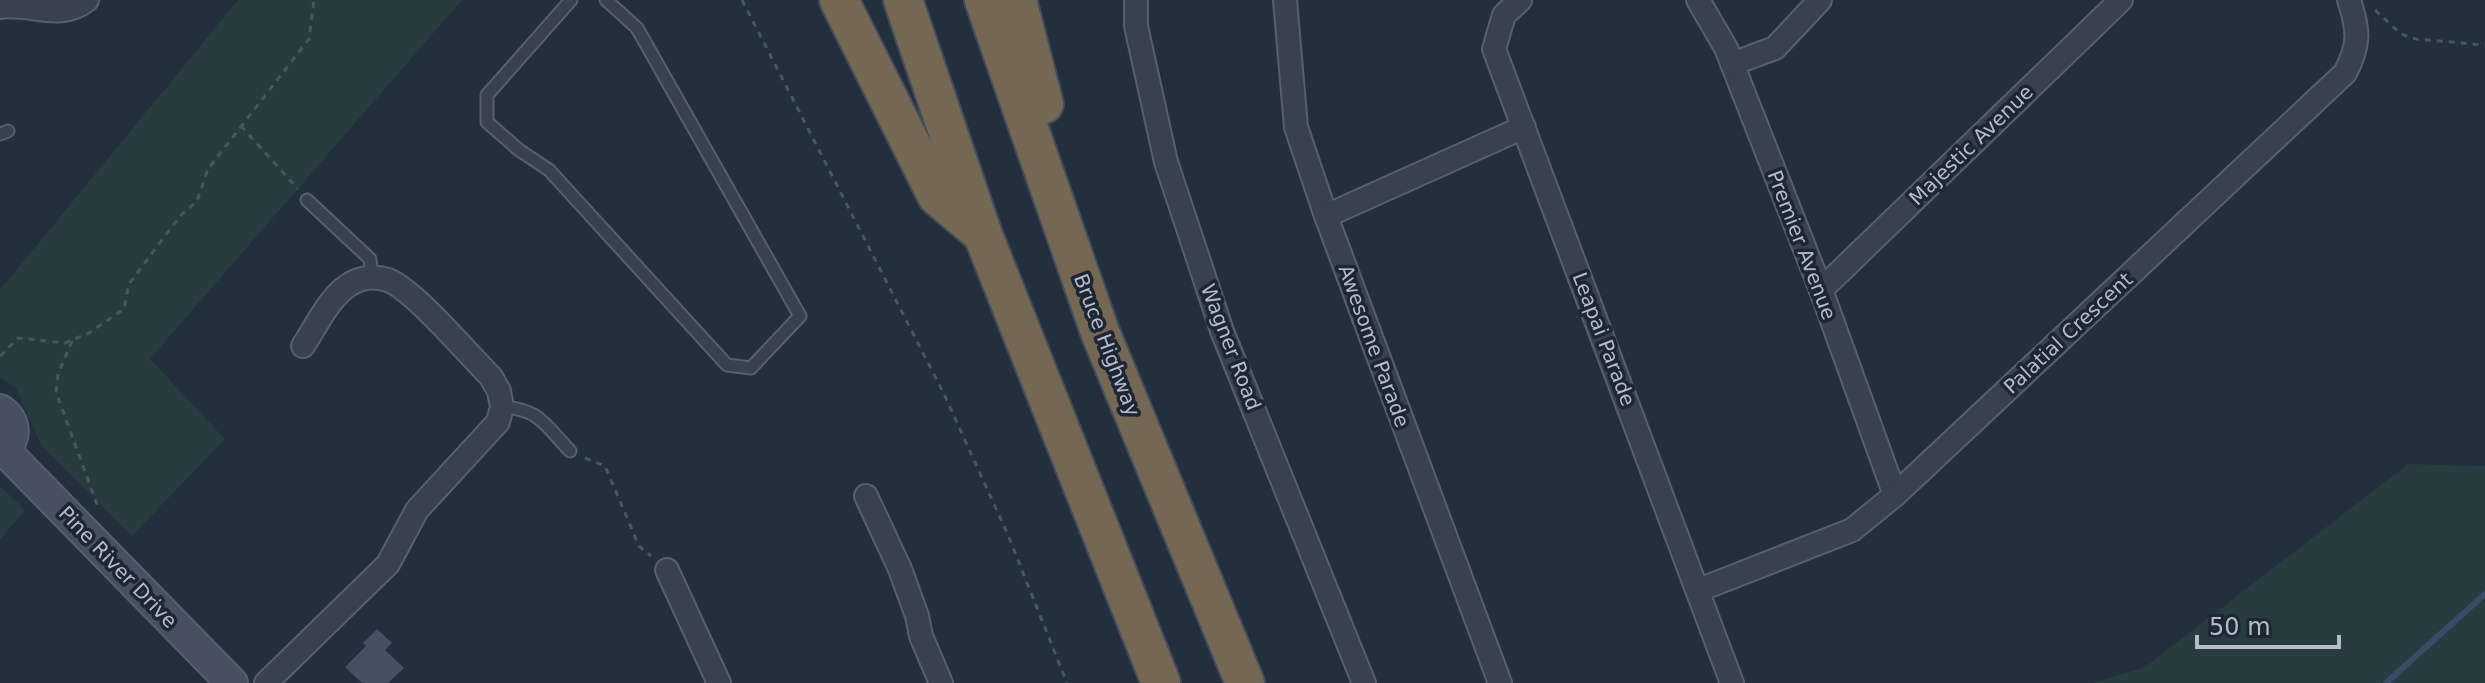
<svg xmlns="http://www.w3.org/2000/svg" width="2485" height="683" font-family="'DejaVu Sans',sans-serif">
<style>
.green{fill:#263c3f}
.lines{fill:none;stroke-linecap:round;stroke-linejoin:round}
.stream{stroke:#394c67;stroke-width:6}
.building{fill:#455162}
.lane-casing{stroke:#565f6c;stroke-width:15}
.street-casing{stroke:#565f6c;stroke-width:26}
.secondary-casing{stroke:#565f6c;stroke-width:34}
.highway-casing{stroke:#434c59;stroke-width:42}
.path{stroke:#44595c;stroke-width:3;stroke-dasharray:6 6;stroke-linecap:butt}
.lane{stroke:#38414e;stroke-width:11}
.street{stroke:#38414e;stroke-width:22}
.secondary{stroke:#465061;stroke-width:30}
.highway{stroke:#746855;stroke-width:38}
.labels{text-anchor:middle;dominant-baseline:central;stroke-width:7;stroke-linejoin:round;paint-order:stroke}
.street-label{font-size:20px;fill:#b4bcc9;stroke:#1d2633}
</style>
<rect width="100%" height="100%" fill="#242f3e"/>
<g class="green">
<polygon points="238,0 462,0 150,359 225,439 132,536 41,445 16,388 0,377 0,290"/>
<polygon points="2408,464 2485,466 2485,683 2092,683 2145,667"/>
<polygon points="0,486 25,510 0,540"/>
</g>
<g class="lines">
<polyline class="stream" points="2386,683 2485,594"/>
</g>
<polygon class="building" points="377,629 392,643 385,650 404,668 388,683 362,683 345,667 366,646 363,643"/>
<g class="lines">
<g class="lane-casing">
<g id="lane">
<polyline points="571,0 487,95 487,122 519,150 549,170 727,365 751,368 800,316 637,28 606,0"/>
<polyline points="0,134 8,131"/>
<polyline points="307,200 370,259 372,277"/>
<path d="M502,407C540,409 545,425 570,451"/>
</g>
</g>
<g class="street-casing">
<g id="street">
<polyline points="1136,0 1136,26 1166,162 1222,331 1364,683"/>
<polyline points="1285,0 1296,127 1326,216 1500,683"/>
<polyline points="1520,0 1504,15 1494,49 1732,683"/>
<polyline points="1698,0 1726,48 1821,290 1895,495"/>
<path d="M0,7C30,2 60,22 87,0"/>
<polyline points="1732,64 1775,48 1820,0"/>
<polyline points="1326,216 1524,127"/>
<polyline points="1821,290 2121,0"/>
<polyline points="866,496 900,569 917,616 921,636 941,683"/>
<polyline points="667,570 719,683"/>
<path d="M1699,590L1852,530L1895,495L2345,73C2360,45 2359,30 2349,0"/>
<path d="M266,683L388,564L417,510L498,422L502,407L499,391L491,377C469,355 413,289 388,280C376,276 363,277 352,283C330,295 317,325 303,346"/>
</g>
</g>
<g class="secondary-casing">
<g id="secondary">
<path d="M0,410C17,422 17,440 0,453"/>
<polyline points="4,450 232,683"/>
</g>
</g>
<g class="highway-casing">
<g id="highway">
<polyline points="839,0 937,196 981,233"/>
<polyline points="903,0 983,235 1161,683"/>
<polyline points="984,0 1100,332 1245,683"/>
<polyline points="1017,0 1044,104"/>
</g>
</g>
<g class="path">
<polyline points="742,0 944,394 1008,535 1067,683"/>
<polyline points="2375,10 2401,34 2416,39 2485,45"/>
<polyline points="241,126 298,189"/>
<polyline points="72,341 58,374 56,392 99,510"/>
<polyline points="0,356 18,338 65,343 89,333 124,309 129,284 180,216 197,201 208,169 309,39 314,0"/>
<polyline points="585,458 605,466 639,546 651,556"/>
</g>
<use href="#lane" class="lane"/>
<use href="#street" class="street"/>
<use href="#secondary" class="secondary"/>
<use href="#highway" class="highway"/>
</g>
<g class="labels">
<g class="street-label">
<text transform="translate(1971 145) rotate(-44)">Majestic Avenue</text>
<text transform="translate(1802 245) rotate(69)">Premier Avenue</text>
<text transform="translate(2068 333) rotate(-43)">Palatial Crescent</text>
<text transform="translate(1604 339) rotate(69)">Leapai Parade</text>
<text transform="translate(1107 345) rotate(69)">Bruce Highway</text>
<text transform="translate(1374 346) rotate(70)">Awesome Parade</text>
<text transform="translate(1231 347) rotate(69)">Wagner Road</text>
<text transform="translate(118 567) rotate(46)">Pine River Drive</text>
</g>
</g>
<path d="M2197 635v12h142v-12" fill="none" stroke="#b4bcc9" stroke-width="4"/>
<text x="2209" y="635" font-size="24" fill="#b4bcc9" stroke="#1d2633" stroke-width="6" paint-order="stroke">50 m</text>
</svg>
